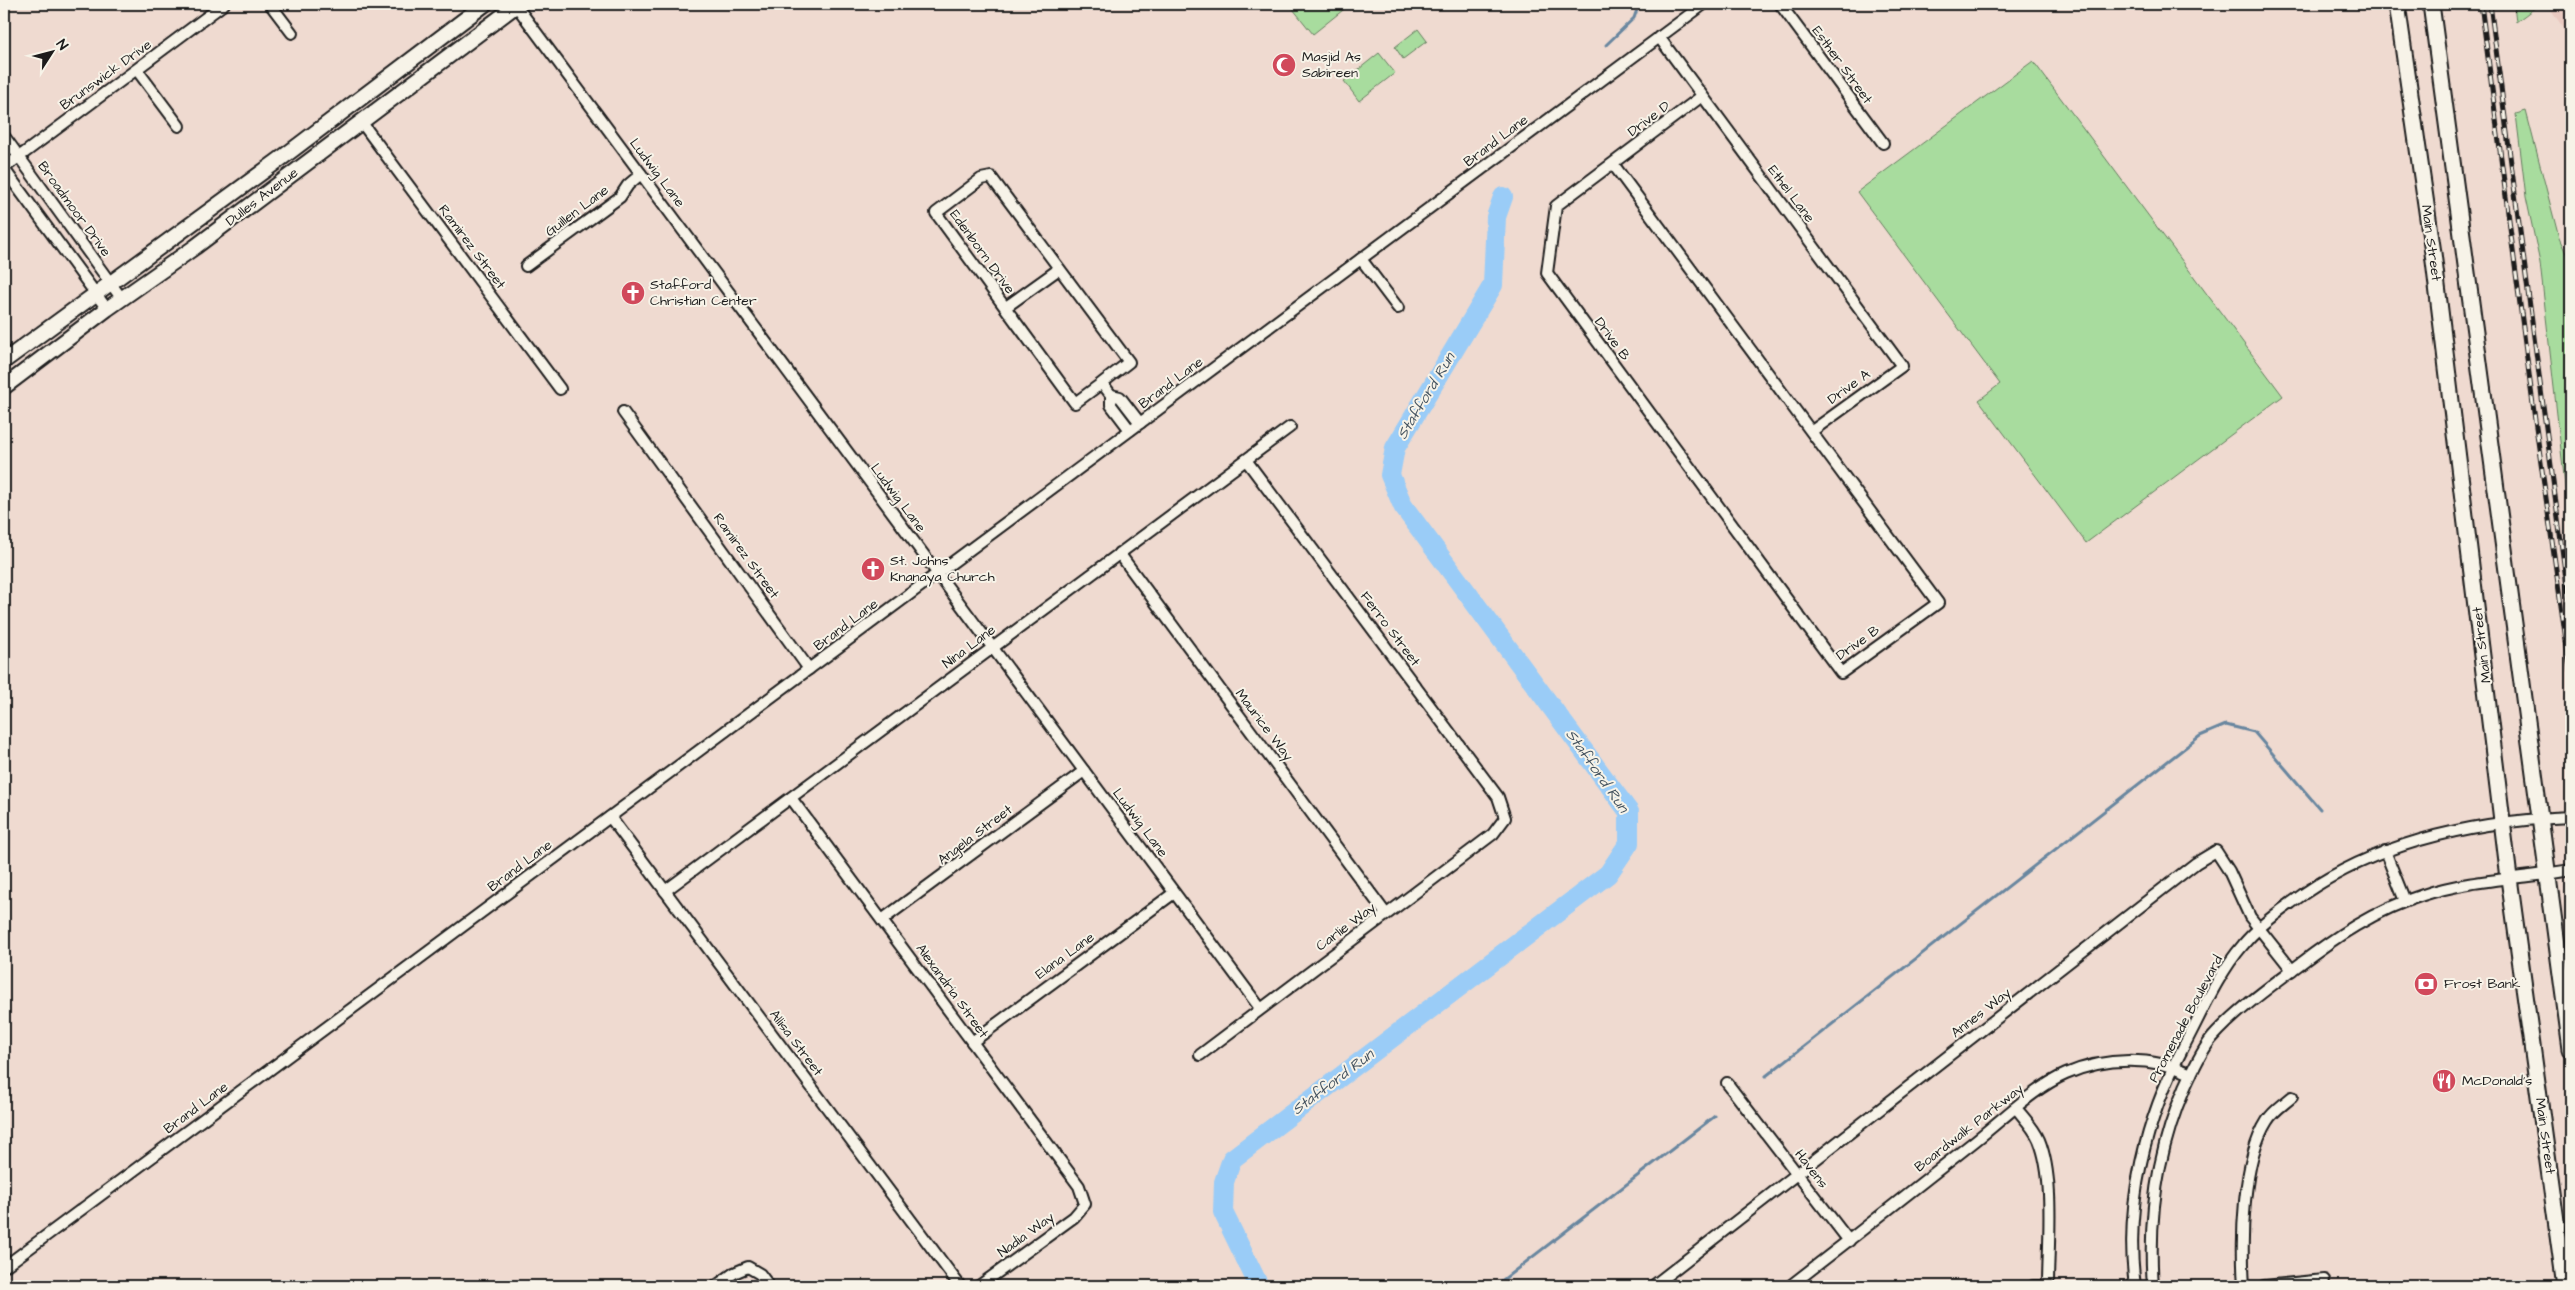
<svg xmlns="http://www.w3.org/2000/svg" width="2575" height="1290" font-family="'Architects Daughter',sans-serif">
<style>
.built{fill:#e9c9c0}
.green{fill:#a8dc9e;stroke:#627c5d}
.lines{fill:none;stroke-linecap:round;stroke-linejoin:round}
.stream{stroke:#68869f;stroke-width:3}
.river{stroke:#9accf7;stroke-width:20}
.minor-casing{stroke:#1c1c1c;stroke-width:14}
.major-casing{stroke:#1c1c1c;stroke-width:18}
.highway-casing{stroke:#1c1c1c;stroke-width:19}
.minor{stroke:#f7f3e8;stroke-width:10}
.major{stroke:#f7f3e8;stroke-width:14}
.highway{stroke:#f7f3e8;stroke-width:15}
.rail-casing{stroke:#1c1c1c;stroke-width:5}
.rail{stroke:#f7f3e8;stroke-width:3;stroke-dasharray:9;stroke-linecap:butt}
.labels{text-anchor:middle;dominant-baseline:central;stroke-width:4;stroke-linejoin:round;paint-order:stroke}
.poi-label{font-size:14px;fill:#1c1c1c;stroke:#f7f3e8;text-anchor:start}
.street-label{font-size:14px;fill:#1c1c1c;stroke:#f7f3e8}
.water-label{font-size:15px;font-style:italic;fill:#42515e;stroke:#f7f3e8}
</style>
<rect width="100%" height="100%" fill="#efdad0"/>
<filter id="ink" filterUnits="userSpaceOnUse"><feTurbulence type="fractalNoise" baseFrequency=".02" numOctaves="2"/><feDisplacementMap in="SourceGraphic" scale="10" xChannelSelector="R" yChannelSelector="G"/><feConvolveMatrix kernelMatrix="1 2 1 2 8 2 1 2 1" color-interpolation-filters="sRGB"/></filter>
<g filter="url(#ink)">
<polygon class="built" points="2547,4 2571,4 2571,39"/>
<g class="green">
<polygon points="1289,4 1346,4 1348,6 1313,34"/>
<polygon points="2514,4 2540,4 2516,22"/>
<polygon points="1418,29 1427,41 1403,59 1395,47"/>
<polygon points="1379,53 1395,73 1359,101 1344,81"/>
<polygon points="2033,61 2283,396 2086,543 1979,400 2000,384 1857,192"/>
<polygon points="2526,111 2559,238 2571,264 2571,539 2540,263 2526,197 2516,114"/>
</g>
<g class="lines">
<g class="stream">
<polyline points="1606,45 1634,18 1639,4"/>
<polyline points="1766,1076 2200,736 2226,725 2254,732 2320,809"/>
<polyline points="1495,1286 1715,1116"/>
</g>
<polyline class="river" points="1259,1286 1223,1212 1224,1182 1232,1159 1608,874 1629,843 1629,812 1403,506 1390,475 1395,448 1493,285 1496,217 1503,197"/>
<g class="minor-casing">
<g id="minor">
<polyline points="270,4 292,33"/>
<polyline points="515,4 1260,1008"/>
<polyline points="1780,4 1883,143"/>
<polyline points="1659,37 1902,366 1812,431"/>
<polyline points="137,70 179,126"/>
<polyline points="362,123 560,389"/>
<polyline points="4,136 122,299"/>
<polyline points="1613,164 1938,603 1841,673 1547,273 1556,206 1702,96"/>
<polyline points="4,168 224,4"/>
<polyline points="4,169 107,309"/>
<polyline points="1361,259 1398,308"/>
<polyline points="526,266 620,197 628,185 641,174"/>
<polyline points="1006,307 1059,269"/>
<polyline points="1102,383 1075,403 936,213 981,179 991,177 1129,362 1102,383 1111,395"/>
<polyline points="623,412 809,669"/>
<polyline points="1130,430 1111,405 1111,395 1120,397 1140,423"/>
<polyline points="1119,553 1386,914"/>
<polyline points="791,798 1079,1186 1085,1204 1074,1217 979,1286"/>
<polyline points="610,817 960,1286"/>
<polyline points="2385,851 2405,901"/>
<polyline points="665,891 1290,427"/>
<polyline points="882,920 1084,771"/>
<polyline points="972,1042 1174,893"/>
<polyline points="1200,1055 1493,834 1505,818 1498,797 1246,460"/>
<polyline points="1727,1083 1849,1241"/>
<path d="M2016,1108C2024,1118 2034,1128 2039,1140C2055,1179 2048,1244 2048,1286"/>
<polyline points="4,1267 1704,4"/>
<polyline points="716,1286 734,1273 748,1267 760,1274 769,1286"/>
<polyline points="1653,1286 2196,863 2216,851 2229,871 2250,917 2292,970"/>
<path d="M1790,1286C1852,1238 1913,1190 1975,1141C2002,1120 2035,1087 2066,1074C2105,1057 2152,1056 2191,1074"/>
<polyline points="2033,1286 2044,1286"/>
<path d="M2135,1286C2124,1204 2146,1118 2184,1046C2202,1012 2218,974 2243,945C2256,929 2274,915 2291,903C2372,842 2472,821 2571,817"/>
<path d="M2153,1286C2148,1217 2157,1151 2185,1087C2193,1070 2200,1053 2212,1038C2236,1011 2267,989 2296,967C2335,937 2375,910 2423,895C2471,879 2522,879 2571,870"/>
<path d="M2244,1286C2241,1241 2242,1160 2267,1121C2272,1112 2284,1104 2292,1097"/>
<polyline points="2264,1286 2324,1280"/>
</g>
</g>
<g class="major-casing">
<g id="major">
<polyline points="4,361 283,157 485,4"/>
<polyline points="4,387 107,309 195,247 518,4"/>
</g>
</g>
<g class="highway-casing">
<g id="highway">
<polyline points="2397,4 2433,253 2509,878 2565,1286"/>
<polyline points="2431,4 2571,1049"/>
</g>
</g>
<use href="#minor" class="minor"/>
<use href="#major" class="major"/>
<use href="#highway" class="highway"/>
<g class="rail-casing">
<g id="rail">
<polyline points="2481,4 2535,420 2571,676"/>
<polyline points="2490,4 2571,617"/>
</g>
</g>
<use href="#rail" class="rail"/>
</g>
</g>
<defs>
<g id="mosque-disc" transform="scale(1.25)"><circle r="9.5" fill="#d1495b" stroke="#f7f3e8"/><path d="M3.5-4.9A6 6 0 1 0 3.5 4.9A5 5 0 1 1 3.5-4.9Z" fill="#fff"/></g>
<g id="church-disc" transform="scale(1.25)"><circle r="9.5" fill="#d1495b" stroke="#f7f3e8"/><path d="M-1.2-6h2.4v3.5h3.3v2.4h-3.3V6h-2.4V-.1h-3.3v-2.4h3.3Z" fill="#fff"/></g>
<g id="bank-disc" transform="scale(1.25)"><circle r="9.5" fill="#d1495b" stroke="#f7f3e8"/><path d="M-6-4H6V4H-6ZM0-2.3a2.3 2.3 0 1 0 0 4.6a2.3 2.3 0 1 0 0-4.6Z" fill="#fff"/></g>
<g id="restaurant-disc" transform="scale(1.25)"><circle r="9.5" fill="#d1495b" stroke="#f7f3e8"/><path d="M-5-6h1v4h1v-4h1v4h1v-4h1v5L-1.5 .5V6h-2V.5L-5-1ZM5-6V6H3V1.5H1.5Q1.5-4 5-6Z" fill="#fff"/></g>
</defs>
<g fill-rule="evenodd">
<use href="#mosque-disc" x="1284" y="65"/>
<use href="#church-disc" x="633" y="293"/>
<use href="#church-disc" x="873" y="569"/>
<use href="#bank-disc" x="2426" y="984"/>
<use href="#restaurant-disc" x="2444" y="1081"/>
</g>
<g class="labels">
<g class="poi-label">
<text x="1302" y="57">Masjid As<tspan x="1302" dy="16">Sabireen</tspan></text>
<text x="650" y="285">Stafford<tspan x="650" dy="16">Christian Center</tspan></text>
<text x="890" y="561">St. Johns<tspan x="890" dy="16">Knanaya Church</tspan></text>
<text x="2444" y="984">Frost Bank</text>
<text x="2462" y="1081">McDonald's</text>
</g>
<g class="street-label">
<text transform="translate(1842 65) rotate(54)">Esther Street</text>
<text transform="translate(106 75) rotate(-36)">Brunswick Drive</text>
<text transform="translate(1649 119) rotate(-37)">Drive D</text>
<text transform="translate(1496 141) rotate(-37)">Brand Lane</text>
<text transform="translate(657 173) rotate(53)">Ludwig Lane</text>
<text transform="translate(1791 194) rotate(53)">Ethel Lane</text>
<text transform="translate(262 197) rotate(-37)">Dulles Avenue</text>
<text transform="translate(74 209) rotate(54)">Broadmoor Drive</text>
<text transform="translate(577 211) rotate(-37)">Guillen Lane</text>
<text transform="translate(2431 243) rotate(82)">Main Street</text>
<text transform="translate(472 247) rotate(53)">Ramirez Street</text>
<text transform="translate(982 252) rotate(54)">Edenborn Drive</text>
<text transform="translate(1612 339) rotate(54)">Drive B</text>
<text transform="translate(1171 383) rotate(-37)">Brand Lane</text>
<text transform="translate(1849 387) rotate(-36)">Drive A</text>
<text transform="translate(898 498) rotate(53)">Ludwig Lane</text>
<text transform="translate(746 556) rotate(54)">Ramirez Street</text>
<text transform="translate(846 625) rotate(-37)">Brand Lane</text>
<text transform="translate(1390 629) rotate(53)">Ferro Street</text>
<text transform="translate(1858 643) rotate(-35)">Drive B</text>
<text transform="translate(2482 645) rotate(-97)">Main Street</text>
<text transform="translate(969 647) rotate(-37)">Nina Lane</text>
<text transform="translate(1264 725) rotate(53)">Maurice Way</text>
<text transform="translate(1140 823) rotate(53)">Ludwig Lane</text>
<text transform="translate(975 835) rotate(-37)">Angela Street</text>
<text transform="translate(520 866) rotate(-37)">Brand Lane</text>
<text transform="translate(1346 927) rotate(-37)">Carlie Way</text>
<text transform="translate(1065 956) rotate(-36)">Elana Lane</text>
<text transform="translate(952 991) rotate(54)">Alexandria Street</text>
<text transform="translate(1981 1013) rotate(-38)">Annes Way</text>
<text transform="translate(2186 1019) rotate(-62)">Promenade Boulevard</text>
<text transform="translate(796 1043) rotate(53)">Allisa Street</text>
<text transform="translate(196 1108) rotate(-37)">Brand Lane</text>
<text transform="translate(1969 1128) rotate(-38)">Boardwalk Parkway</text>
<text transform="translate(2545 1136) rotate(82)">Main Street</text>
<text transform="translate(1811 1169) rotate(52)">Havens</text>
<text transform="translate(1026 1235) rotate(-36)">Nadia Way</text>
</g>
<g class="water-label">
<text transform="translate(1426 396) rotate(-59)">Stafford Run</text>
<text transform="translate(1597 771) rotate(55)">Stafford Run</text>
<text transform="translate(1333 1082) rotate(-37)">Stafford Run</text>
</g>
</g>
<rect width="2575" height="1290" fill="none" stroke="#f7f3e8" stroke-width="20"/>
<rect x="10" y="10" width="2555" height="1270" fill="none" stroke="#1c1c1c" stroke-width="2" filter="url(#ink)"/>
<g transform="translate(52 52) rotate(54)" stroke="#f7f3e8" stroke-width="4" paint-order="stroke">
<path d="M0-4L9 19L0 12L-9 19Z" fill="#1c1c1c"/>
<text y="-8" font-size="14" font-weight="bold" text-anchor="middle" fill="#1c1c1c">N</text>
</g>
</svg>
